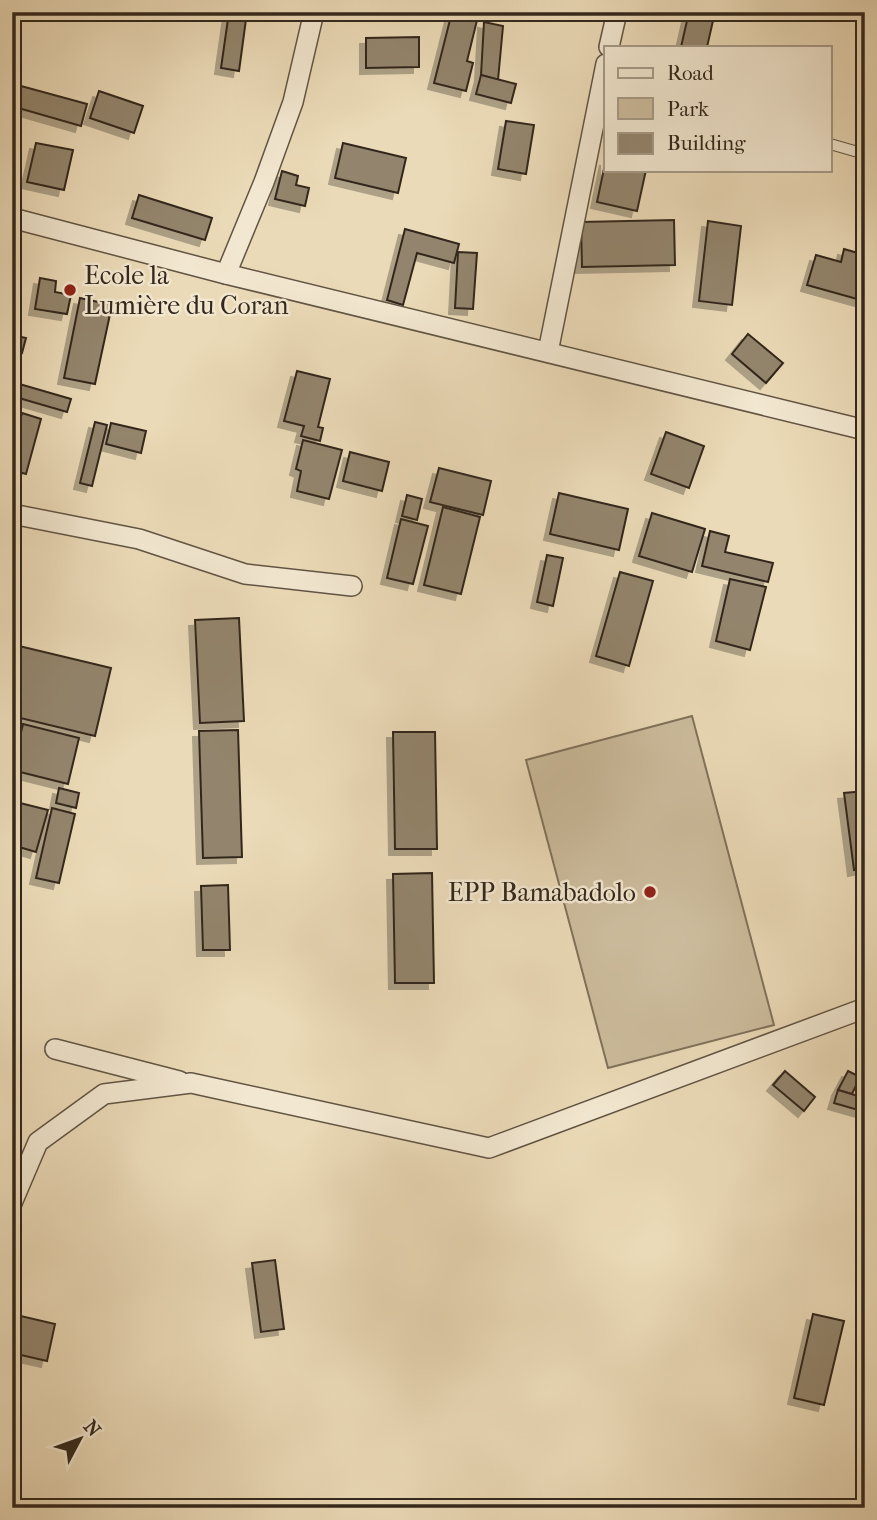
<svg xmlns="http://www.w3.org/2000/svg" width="877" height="1520" font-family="'IM FELL French Canon',serif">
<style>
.green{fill:#ccbc9d;stroke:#80725c;stroke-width:2}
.building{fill:#93856d;stroke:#33281c;stroke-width:2;filter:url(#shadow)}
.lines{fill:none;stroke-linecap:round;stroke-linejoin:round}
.service-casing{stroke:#615443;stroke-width:12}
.minor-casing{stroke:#615443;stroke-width:22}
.service{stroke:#f2e7d0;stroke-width:10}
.minor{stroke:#f2e7d0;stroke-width:19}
.poi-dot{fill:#8f2418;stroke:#f2e7d0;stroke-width:2.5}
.labels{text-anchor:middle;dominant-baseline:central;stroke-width:5;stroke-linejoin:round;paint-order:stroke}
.poi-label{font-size:26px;fill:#33281c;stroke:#f2e7d0;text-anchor:start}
</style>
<defs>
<filter id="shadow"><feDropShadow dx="-6" dy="6" stdDeviation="0" flood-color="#0004"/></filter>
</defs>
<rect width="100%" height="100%" fill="#ebdab7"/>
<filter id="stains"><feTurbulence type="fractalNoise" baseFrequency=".00286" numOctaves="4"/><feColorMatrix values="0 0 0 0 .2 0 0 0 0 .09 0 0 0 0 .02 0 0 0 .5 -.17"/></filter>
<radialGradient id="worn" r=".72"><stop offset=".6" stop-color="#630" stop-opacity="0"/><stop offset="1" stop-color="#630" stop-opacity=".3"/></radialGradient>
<polygon class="green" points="692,716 774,1025 608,1068 526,760"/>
<g class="building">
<polygon points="229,12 247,12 239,71 221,68"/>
<polygon points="452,12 479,12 467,61 473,63 466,91 434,83"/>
<polygon points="689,12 715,12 707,47 681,47"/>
<polygon points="484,22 503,26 498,80 481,75"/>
<polygon points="419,37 419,67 366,68 366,38"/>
<polygon points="481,75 516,84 511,103 476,94"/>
<polygon points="21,86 87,104 81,126 15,107"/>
<polygon points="99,91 143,106 134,133 90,118"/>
<polygon points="506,121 534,125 526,174 498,169"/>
<polygon points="12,132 21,133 16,155 12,155"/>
<polygon points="36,143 73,150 64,190 27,182"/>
<polygon points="343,143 406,158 398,193 335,178"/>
<polygon points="606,159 606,170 646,170 637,211 597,202"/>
<polygon points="282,171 298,176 296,185 309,188 305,206 275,199"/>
<polygon points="139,195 212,218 205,240 132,218"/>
<polygon points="674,220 675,265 582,267 581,222"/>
<polygon points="708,221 741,226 732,305 699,301"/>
<polygon points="405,229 459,244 454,263 417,253 403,305 387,300"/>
<polygon points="844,249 865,255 864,301 807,285 816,255 841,262"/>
<polygon points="458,252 477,253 473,309 455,308"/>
<polygon points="40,278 56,281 55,292 71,295 67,314 35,309"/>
<polygon points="80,298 112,305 95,384 64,378"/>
<polygon points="748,334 783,363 766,383 732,354"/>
<polygon points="12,335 26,338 22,353 12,351"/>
<polygon points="297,371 330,379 318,427 323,428 320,441 301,436 304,426 284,421"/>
<polygon points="16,383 71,399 67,412 12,396"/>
<polygon points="22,413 41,419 26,474 12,470 12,451"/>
<polygon points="95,422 107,425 92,486 80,483"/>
<polygon points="111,423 146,431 141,453 106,444"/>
<polygon points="666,432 704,446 689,488 651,474"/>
<polygon points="303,440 342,450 329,499 297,491 301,471 296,469"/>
<polygon points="350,452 389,462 382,491 343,481"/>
<polygon points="439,468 491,481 483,515 430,502"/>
<polygon points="559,493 628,509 619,550 550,534"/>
<polygon points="407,495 422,499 417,520 402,516"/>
<polygon points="443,507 480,517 461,594 424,585"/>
<polygon points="652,513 705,529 692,572 639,556"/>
<polygon points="401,519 428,526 413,584 387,578"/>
<polygon points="710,531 729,536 725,552 773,563 768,582 702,566"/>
<polygon points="547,555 563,558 553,606 537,602"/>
<polygon points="620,572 653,581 629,666 596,656"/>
<polygon points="730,579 766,587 750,650 716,641"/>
<polygon points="239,618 244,721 200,723 195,620"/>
<polygon points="19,646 111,668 95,736 12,716 12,673"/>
<polygon points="23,724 79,738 68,784 12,770"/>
<polygon points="238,730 242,857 203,858 199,731"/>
<polygon points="393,732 435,732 437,849 395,849"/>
<polygon points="59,788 79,793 76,808 56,803"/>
<polygon points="865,791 865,868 854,870 844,793"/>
<polygon points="12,801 48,810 36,852 12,845"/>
<polygon points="52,808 75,814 59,883 36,878"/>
<polygon points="432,873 434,983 395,983 393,874"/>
<polygon points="228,885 230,950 203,950 201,886"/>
<polygon points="785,1071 815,1097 804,1111 773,1085"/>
<polygon points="848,1071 860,1077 852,1094 838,1090"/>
<polygon points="838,1090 865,1098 865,1112 834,1103"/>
<polygon points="275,1260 284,1329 261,1332 252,1263"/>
<polygon points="12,1314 55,1324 47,1361 12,1353"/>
<polygon points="813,1314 844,1321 824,1405 794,1398"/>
</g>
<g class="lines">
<g class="service-casing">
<polyline id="service" points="830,144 865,154"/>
</g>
<g class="minor-casing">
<g id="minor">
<polyline points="609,47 617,12"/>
<polyline points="12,218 226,274 865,430"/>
<polyline points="226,274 264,182 293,102 314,12"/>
<polyline points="548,352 606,64"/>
<polyline points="12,514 139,539 245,574 352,586"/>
<polyline points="55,1049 179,1081"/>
<polyline points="12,1203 38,1142 104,1094 191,1083 489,1148 865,1008"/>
</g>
</g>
<use href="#service" class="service"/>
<use href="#minor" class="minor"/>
</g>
<g class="poi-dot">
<circle cx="70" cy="290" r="7"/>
<circle cx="650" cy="892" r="7"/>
</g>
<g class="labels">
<g class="poi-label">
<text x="84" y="275">Ecole la<tspan x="84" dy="30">Lumière du Coran</tspan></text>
<text x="636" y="892" text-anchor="end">EPP Bamabadolo</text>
</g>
</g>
<rect width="877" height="1520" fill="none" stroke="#ebdab7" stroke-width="42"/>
<rect x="14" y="14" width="849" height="1492" fill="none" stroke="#33281c" stroke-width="3.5"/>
<rect x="21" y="21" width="835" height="1478" fill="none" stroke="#33281c" stroke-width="2"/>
<rect x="604" y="46" width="228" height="126" fill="#f2e7d0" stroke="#a69b88" stroke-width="2"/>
<rect x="618" y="68" width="35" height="10" fill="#f2e7d0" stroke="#a69b88" stroke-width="2"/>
<text x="667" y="80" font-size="21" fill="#33281c">Road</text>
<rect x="618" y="98" width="35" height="21" fill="#ccbc9d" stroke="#a69b88" stroke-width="2"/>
<text x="667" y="116" font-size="21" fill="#33281c">Park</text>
<rect x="618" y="133" width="35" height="21" fill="#93856d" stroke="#a69b88" stroke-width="2"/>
<text x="667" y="150" font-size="21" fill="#33281c">Building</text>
<g transform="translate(80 1439) rotate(49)" stroke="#f2e7d0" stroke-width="5" paint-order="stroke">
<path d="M0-5L12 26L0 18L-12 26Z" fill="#33281c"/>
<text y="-10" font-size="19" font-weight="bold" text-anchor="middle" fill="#33281c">N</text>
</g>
<rect width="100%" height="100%" filter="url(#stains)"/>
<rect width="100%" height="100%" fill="url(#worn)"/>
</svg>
